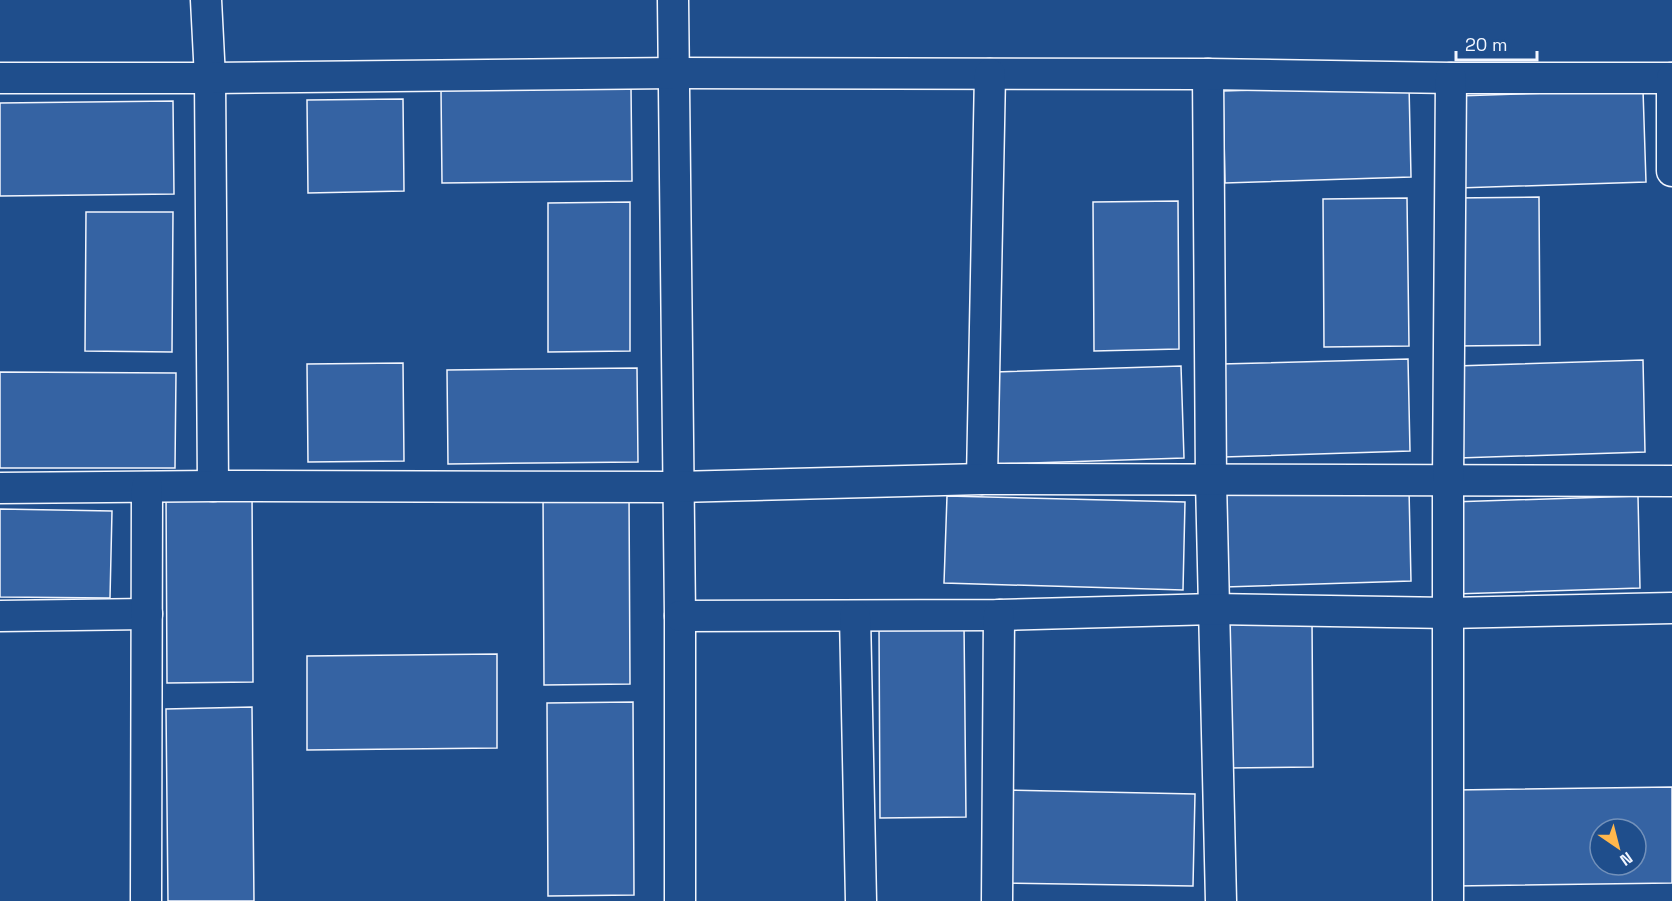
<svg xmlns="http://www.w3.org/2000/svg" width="1672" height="901" font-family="'Space Grotesk',sans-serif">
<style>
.building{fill:#3563a3;stroke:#f2f6ff;stroke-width:1.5;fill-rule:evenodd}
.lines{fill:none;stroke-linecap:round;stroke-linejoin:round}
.minor-casing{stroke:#f2f6ff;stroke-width:33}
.minor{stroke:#1f4e8c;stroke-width:30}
</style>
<rect width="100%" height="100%" fill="#1f4e8c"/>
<g class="building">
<polygon points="1409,85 1411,177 1225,183 1223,91"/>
<polygon points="631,87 632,181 442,183 441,89"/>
<polygon points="1643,90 1646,182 1459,188 1457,96"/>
<polygon points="403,99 404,191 308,193 307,100"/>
<polygon points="173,101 174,194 0,196 0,103"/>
<polygon points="1539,197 1540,345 1455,346 1454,198"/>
<polygon points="1407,198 1409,346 1324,347 1323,199"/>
<polygon points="1178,201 1179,349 1094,351 1093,202"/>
<polygon points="630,202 630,351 548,352 548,203"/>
<polygon points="86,212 173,212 172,352 85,351"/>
<polygon points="1408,359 1410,451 1224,457 1221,364"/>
<polygon points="1643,360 1645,452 1459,458 1456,366"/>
<polygon points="403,363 404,461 308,462 307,364"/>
<polygon points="1181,366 1184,458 997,464 995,372"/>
<polygon points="637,368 638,462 448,464 447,370"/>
<polygon points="0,372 176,373 175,468 0,468"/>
<polygon points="252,489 253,682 167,683 166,490"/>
<polygon points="1409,489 1411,581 1225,587 1222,495"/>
<polygon points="629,491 630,684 544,685 543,492"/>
<polygon points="947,496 1185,502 1183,590 944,583"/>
<polygon points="1638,496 1640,588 1454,594 1451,502"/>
<polygon points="0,509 112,511 110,598 0,597"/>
<polygon points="1312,619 1313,767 1228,768 1227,620"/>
<polygon points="964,624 966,817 880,818 879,625"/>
<polygon points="497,654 497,748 307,750 307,656"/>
<polygon points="633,702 634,895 548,896 547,703"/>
<polygon points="252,707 254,901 168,901 166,709"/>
<path d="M1672,787V883L1456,886L1455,790ZM1600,829H1636V865H1600Z"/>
<polygon points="1009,790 1195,794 1193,886 1006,883"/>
</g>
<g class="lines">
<g class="minor-casing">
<g id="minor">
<polyline points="206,0 210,78 213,486"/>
<polyline points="673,0 680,616 680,901"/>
<polyline points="1208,74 1211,481 1221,901"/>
<polyline points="0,78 210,78 675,73 1208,74 1451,78 1672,78"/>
<polyline points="1672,78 1672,171"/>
<polyline points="982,479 990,74"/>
<polyline points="0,488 213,486 677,487 982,479 1672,481"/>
<polyline points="0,616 147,614"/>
<polyline points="680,616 999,615 1214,609 1448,613 1672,608"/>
<polyline points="855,616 861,901"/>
<polyline points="146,901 147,487"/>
<polyline points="997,901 999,615"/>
<polyline points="1448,901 1448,481 1451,78"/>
</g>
</g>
<use href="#minor" class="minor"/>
</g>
<g transform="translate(1618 847) rotate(145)"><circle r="28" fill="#1f4e8c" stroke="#7391ba" stroke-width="1.5"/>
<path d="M0-4.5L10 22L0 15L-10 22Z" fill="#ffb74d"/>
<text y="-9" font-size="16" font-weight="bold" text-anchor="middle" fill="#f2f6ff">N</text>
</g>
<path d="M1456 51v9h81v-9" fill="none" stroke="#f2f6ff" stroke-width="3"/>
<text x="1465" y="51" font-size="18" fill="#f2f6ff" stroke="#1f4e8c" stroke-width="4.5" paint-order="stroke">20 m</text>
</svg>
